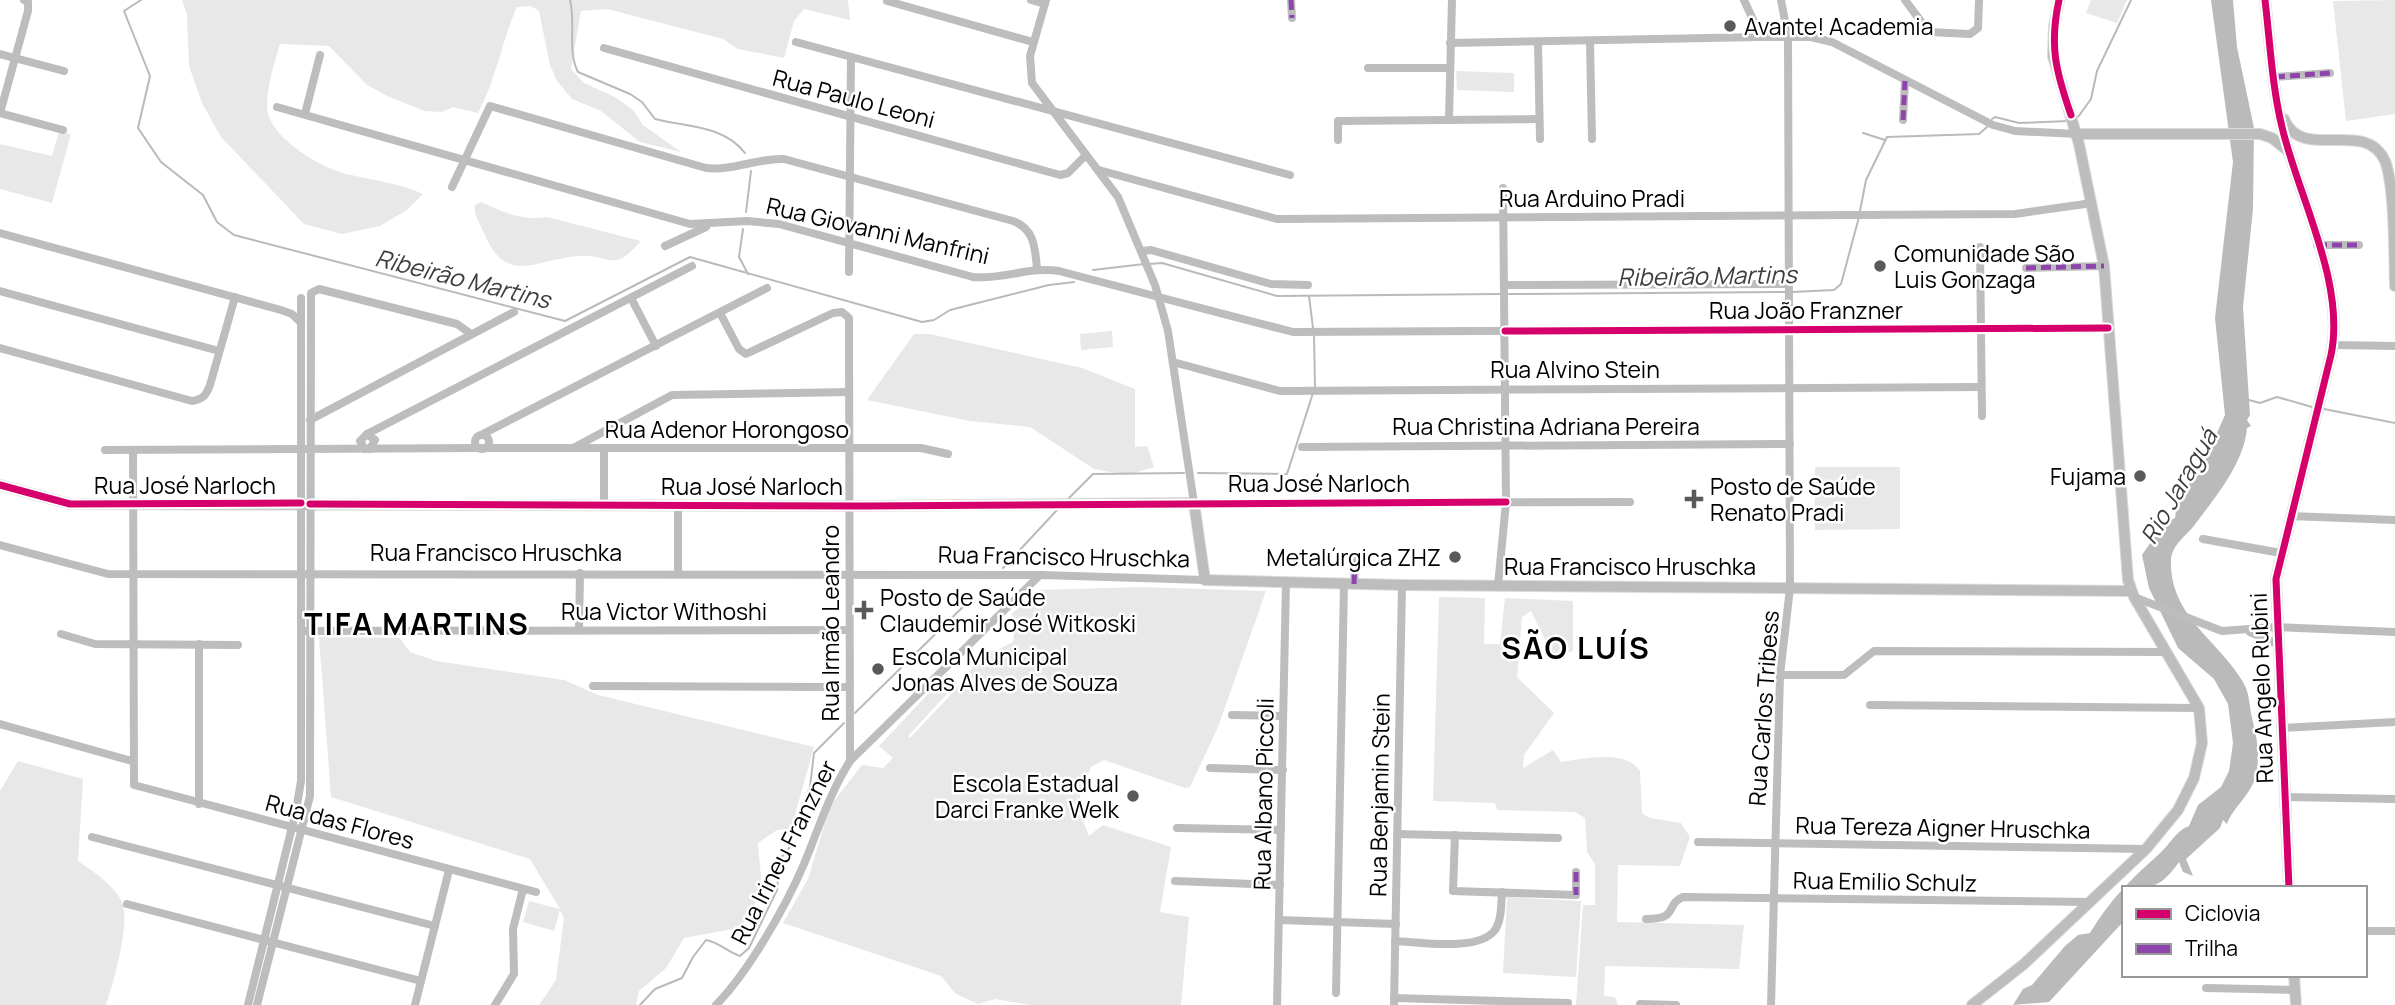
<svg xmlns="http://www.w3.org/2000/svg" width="2395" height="1005" font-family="Manrope,sans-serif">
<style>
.green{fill:#e8e8e8}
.water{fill:#bababa}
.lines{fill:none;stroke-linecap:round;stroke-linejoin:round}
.stream{stroke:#bababa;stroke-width:2}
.major-casing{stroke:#dbdbdb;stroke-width:12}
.minor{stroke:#bdbdbd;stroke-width:8}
.major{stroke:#bdbdbd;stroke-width:10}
.quiet{stroke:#8e44ad;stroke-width:5;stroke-dasharray:10 5;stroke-linecap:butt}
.cycleway-casing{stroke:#fff;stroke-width:11}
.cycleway{stroke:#d6006c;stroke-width:7}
.poi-dot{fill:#595959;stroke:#fff;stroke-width:2.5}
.labels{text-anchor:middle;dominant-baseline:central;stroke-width:5;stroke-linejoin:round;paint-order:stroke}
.poi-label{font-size:23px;fill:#000;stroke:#fff;text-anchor:start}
.street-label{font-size:23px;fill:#000;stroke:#fff}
.water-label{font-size:24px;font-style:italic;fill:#3d3d3d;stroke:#fff}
.district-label{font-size:30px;font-weight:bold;letter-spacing:2px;fill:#000;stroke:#fff}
</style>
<rect width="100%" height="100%" fill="#fff"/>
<g class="green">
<path d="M182,0H848L850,20L804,9L794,21L784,58L738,49L723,39L607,9L581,11L571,69L584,83L615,97L633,110L643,125L681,152L640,142L601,111L572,99L557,81L550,65L539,11L531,6L517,7C501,43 497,77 478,113L453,107L442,112L425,111L387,96L367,85L329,46L280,44C274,64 267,86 267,107C268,138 324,170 351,175C377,181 399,183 423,194L407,210L380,226L342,234L304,224L221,137L202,103L189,66L187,15Z"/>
<polygon points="2091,0 2127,0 2117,23 2086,13"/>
<polygon points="2395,0 2395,114 2346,121 2333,1"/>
<polygon points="1456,71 1514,73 1514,92 1457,90"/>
<polygon points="59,132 71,134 52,203 0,189 0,144 52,156"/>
<path d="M481,202C503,212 522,221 547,217L641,241C611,275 613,254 578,256C538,259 506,286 485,235C481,225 473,215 475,205Z"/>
<polygon points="1112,331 1113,347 1081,350 1080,334"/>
<polygon points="914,334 930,334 1082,368 1135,389 1135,447 1147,446 1154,467 1127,475 1094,469 1030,427 970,421 867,400"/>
<polygon points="1815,467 1900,467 1900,529 1815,530"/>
<polygon points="1139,587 1266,591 1218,727 1190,787 1185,788 1104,760 1091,767 1077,805 1089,836 1103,825 1171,847 1160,912 1189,917 1181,1005 1030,1005 995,999 978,1004 956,994 941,976 783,923 808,879 830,806 862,765 883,768 893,758 879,746 947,674 957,683 908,736 910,738 959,686 984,651 997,650 1013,642 1016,619 1011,614 1039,590"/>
<path d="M1439,597L1485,598L1484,644H1500L1505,598L1573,601V651L1554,657L1531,611L1522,617L1517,677L1554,713L1524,755L1523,768L1553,750L1561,762C1583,759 1625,749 1640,771L1642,813L1650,818L1681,823L1690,837L1680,866L1618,865L1617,922L1744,925L1739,969L1605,966L1604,996L1615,997L1618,1005H1576L1583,905H1595V864L1587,852L1585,818L1575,812L1497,810L1495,803L1433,801Z"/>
<polygon points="319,637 400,638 410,652 436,661 564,680 598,695 814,747 791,829 777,830 758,843 761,878 752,918 733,929 684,938 666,968 639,991 636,1005 539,1005 556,980 564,918 560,910 554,931 523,922 529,901 560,909 530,859 331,797"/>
<path d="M18,761L83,779L78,861C94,872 113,884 122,902C131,922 113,984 106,1005H0V791Z"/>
<polygon points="1507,897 1581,901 1576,977 1503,973"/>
</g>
<path class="water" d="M2211,0H2233L2237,47L2254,128L2253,209L2243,307L2250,415L2247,420L2251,426L2247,428C2244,462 2218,494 2196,523C2187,536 2171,544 2171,562C2170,616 2219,641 2243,682C2249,692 2249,702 2251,713C2256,736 2261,751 2256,775C2252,794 2233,807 2227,824L2223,820L2220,828L2186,859L2193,876L2183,872L2179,862C2161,887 2154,888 2124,888L2122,923L2049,1002L2013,1005L2023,989L2032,985L2065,946L2078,935L2090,933C2109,901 2131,879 2158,855C2170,845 2175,831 2189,826L2198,805L2221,787L2229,771L2233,743L2228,704L2214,679L2178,648L2149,588L2142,555L2163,524L2175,518L2178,497L2200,471L2225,415L2215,318L2233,162Z"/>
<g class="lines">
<g class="stream">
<polyline points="141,0 124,11 150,76 138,128 161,162 203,195 217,222 234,235 565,321 690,257 922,322 934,320 950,310 1049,285 1074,282"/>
<path d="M570,0C576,23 567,51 578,72L630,94L642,102L655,119C687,127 723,125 745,153"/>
<polyline points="2078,117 2091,99 2097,71 2131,0"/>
<polyline points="1992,119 1995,117 2019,123 2069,121"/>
<polyline points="1863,133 1885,140"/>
<polyline points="1860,211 1866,180 1887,137 1979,134 1987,127"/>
<polyline points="746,212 751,171"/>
<polyline points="743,229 739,257 748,274"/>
<polyline points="1149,264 1162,263 1277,296 1500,294"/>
<polyline points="1093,270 1144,264"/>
<polyline points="1792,292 1834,290 1841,284 1859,217"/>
<polyline points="1509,294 1787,292"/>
<polyline points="1309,296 1313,328"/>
<polyline points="1314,334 1315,387"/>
<polyline points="2245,399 2260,403 2277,397 2312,407"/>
<polyline points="2324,409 2395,423"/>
<polyline points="1198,473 1287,474 1313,393"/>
<polyline points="1068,499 1093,474 1184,473"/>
<polyline points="1003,568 1057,510"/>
<polyline points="855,713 972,598"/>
<path d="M640,1005L655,989L682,978L693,957L706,940C719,942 727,952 740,956L749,948L777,890L780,859L789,848L793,827L810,787L814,753L844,723"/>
</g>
<g class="major-casing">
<g id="major">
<path d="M2265,0C2270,42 2272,86 2282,127C2298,196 2346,283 2331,355L2276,579L2289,888"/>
<path d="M2284,119C2302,163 2365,117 2385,161C2395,187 2394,255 2395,286"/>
<polyline points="2077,134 2260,134 2272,138 2287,150"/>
<polyline points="0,485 70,504 865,506 1194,503 1205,580 1402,585 2131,591"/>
<polyline points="2294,975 2296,1005"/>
<polyline points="1972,1005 2024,964 2146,849 2178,810 2194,778 2202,743 2199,708 2134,597 2128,580 2104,266 2079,144 2053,56 2054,27 2059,0"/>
</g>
</g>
<g class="minor">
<polyline points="1031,0 1045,4"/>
<polyline points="1046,0 1030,56 1032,83 1118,197 1155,285 1168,331 1194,503 1630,502"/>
<polyline points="1291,0 1292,18"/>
<polyline points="1744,0 1761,37 1811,37 1832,42 1993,125 2015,131 2077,134"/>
<polyline points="1905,0 1929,32 1970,34 1978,28 1979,0"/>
<polyline points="887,1 1033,42"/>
<polyline points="796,42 1290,175"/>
<polyline points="1590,42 1592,139"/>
<polyline points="1450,43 1761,37"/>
<polyline points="1538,43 1540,139"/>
<polyline points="604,48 1060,175 1068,173 1086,155"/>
<polyline points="0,54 64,71"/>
<polyline points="1368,68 1449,68"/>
<polyline points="2275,77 2330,73"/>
<path d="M277,107L690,224L747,221L779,224L973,277C1003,280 1030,266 1059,271L1293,332L2108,328"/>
<polyline points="0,113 28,11 28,2 24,0"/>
<polyline points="0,113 63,130"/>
<polyline points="305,114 320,55"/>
<polyline points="1449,119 1452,0"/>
<polyline points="1903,120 1905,81"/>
<polyline points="1338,140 1338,121 1539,119"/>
<polyline points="1099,170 1277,219 2015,214 2092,203"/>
<path d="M452,187L490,106L706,168C733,171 757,158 784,159L1013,221C1035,229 1035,249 1037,269"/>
<polyline points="0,233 281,310 292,314 301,323"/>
<polyline points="2317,245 2359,245"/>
<polyline points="665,246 706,227"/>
<polyline points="1980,247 1982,416"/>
<polyline points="1142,251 1151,250 1271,284 1308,285"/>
<polyline points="2026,268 2104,266"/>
<polyline points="849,272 851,57"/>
<polyline points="1504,285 1788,284"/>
<polyline points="0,291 219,351"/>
<polyline points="631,298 656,346"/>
<polyline points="720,313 739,349 746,354 833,313 842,312 849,318 850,761"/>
<polyline points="2333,345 2395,346"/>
<path d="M0,348L192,401C204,399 206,395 210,385L235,297"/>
<polyline points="1173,362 1280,391 1981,387"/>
<polyline points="310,420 514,312"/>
<polyline points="367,434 692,266"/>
<polyline points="481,435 767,288"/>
<circle cx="482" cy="442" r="7"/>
<polyline points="575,447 672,395 849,392"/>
<polyline points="1302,447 1790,444"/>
<polyline points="483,448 921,448 948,454"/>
<polyline points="365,449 360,441 367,434 375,440 370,449"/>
<polyline points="105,450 480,448"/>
<polyline points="133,450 134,785 536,892"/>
<polyline points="604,504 604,448"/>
<polyline points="2290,516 2395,520"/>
<polyline points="2203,539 2281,553"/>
<polyline points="0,545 108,574 1040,575 1205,580"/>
<polyline points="678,574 678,505"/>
<polyline points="1354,584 1355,561"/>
<polyline points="1498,586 1506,502 1503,188"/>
<polyline points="2134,597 2222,631 2276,627 2395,632"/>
<polyline points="579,630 580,573"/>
<polyline points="306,631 849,630"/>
<polyline points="2250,632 2277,644"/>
<polyline points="61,634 95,644 238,645"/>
<polyline points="199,644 199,804"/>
<polyline points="1780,675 1844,675 1874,651 2167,652"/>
<polyline points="593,686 850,687"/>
<polyline points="1870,705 2199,708"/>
<polyline points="1232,715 1283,716"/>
<polyline points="0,724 132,761"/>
<polyline points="2282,728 2395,722"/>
<polyline points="1210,768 1283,770"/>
<polyline points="2285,797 2395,799"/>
<polyline points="1177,828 1281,830"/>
<polyline points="1397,834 1558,838"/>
<polyline points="1455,835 1453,891 1576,895 1576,872"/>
<polyline points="92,837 435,926"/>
<polyline points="1698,842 2146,849"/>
<polyline points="1175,881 1280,885"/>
<polyline points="127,904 421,981"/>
<path d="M1646,919C1680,919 1664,905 1683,897L2090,902"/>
<polyline points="1279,920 1396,924"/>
<polyline points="2365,931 2395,931"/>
<path d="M1395,941C1420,942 1479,952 1495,930C1502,919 1501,904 1502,892"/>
<polyline points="2206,988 2295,990"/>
<polyline points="1336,993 1344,584"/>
<polyline points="1394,998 1568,1003"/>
<polyline points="1640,1004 1676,1005"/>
<polyline points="248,1005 296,811 301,781 301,298"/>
<polyline points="257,1005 310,796 311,293 319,289 457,324 471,334"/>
<polyline points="415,1005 449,870"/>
<polyline points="495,1005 514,974 513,929 523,889"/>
<path d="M716,1005C749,971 785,908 804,864C819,828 829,794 850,761L1040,575"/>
<polyline points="1277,1005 1286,583"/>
<polyline points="1394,1005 1402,585"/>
<polyline points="1771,1005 1780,675 1790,588 1788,37 1781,0"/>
</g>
<use href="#major" class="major"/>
<g class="quiet">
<polyline points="1291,0 1292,18"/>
<polyline points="2275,77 2330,73"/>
<polyline points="1903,120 1905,81"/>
<polyline points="2317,245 2359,245"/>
<polyline points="2026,268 2104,266"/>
<polyline points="1354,584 1355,561"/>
<polyline points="1576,872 1576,895"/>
</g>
<g class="cycleway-casing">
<g id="cycleway">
<path d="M2059,0C2049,46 2056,72 2071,115"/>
<path d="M2265,0C2270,42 2272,86 2282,127C2298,196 2346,283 2331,355L2276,579L2289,888"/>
<polyline points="1505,331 2108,328"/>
<polyline points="0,485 70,504 301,503"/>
<polyline points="310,504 865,506 1506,502"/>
</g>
</g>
<use href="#cycleway" class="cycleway"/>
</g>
<g class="poi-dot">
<circle cx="1730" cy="26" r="7"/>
<circle cx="1880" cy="266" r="7"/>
<circle cx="2140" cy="476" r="7"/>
<path d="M1690.5 488.5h7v7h7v7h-7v7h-7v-7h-7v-7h7z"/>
<circle cx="1455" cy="557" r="7"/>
<path d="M860.5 599.5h7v7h7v7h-7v7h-7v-7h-7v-7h7z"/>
<circle cx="878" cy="669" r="7"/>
<circle cx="1133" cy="796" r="7"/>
</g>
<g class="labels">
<g class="poi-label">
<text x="1744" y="26">Avante! Academia</text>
<text x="1894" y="253">Comunidade São<tspan x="1894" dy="26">Luis Gonzaga</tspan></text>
<text x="2126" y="476" text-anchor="end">Fujama</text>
<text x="1710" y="486">Posto de Saúde<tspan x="1710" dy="26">Renato Pradi</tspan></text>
<text x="1441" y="557" text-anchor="end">Metalúrgica ZHZ</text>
<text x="880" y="597">Posto de Saúde<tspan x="880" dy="26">Claudemir José Witkoski</tspan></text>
<text x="892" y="656">Escola Municipal<tspan x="892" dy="26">Jonas Alves de Souza</tspan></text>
<text x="1119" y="783" text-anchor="end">Escola Estadual<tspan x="1119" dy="26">Darci Franke Welk</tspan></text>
</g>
<g class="street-label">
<text transform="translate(854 98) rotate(15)">Rua Paulo Leoni</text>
<text x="1592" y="198">Rua Arduino Pradi</text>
<text transform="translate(878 230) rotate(13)">Rua Giovanni Manfrini</text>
<text x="1806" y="310">Rua João Franzner</text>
<text x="1575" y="369">Rua Alvino Stein</text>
<text x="1546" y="426">Rua Christina Adriana Pereira</text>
<text x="727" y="429">Rua Adenor Horongoso</text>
<text x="1319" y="483">Rua José Narloch</text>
<text x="185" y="485">Rua José Narloch</text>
<text x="752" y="486">Rua José Narloch</text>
<text x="496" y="552">Rua Francisco Hruschka</text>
<text transform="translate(1064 556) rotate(1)">Rua Francisco Hruschka</text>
<text x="1630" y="566">Rua Francisco Hruschka</text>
<text x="664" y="611">Rua Victor Withoshi</text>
<text transform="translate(830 623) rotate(-90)">Rua Irmão Leandro</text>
<text transform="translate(2261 688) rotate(-92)">Rua Angelo Rubini</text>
<text transform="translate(1763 708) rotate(-86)">Rua Carlos Tribess</text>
<text transform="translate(1263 794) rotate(-89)">Rua Albano Piccoli</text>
<text transform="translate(1379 795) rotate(-89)">Rua Benjamin Stein</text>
<text transform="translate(340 821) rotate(15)">Rua das Flores</text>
<text transform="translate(1943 827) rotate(1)">Rua Tereza Aigner Hruschka</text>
<text transform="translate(783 852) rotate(-63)">Rua Irineu Franzner</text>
<text transform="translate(1885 881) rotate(1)">Rua Emilio Schulz</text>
</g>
<g class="water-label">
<text transform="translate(1707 275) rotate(-1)">Ribeirão Martins</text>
<text transform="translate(463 278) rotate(14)">Ribeirão Martins</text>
<text transform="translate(2178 486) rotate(-60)">Rio Jaraguá</text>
</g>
<g class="district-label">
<text x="417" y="623">TIFA MARTINS</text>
<text x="1576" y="647">SÃO LUÍS</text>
</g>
</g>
<rect x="2122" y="886" width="245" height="91" fill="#ffffff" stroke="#999999" stroke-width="2"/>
<rect x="2136" y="909" width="35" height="10" fill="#d6006c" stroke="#999999" stroke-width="2"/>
<text x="2185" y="921" font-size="21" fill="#000000">Ciclovia</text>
<rect x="2136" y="944" width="35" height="10" fill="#8e44ad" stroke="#999999" stroke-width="2"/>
<text x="2185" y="956" font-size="21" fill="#000000">Trilha</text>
</svg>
